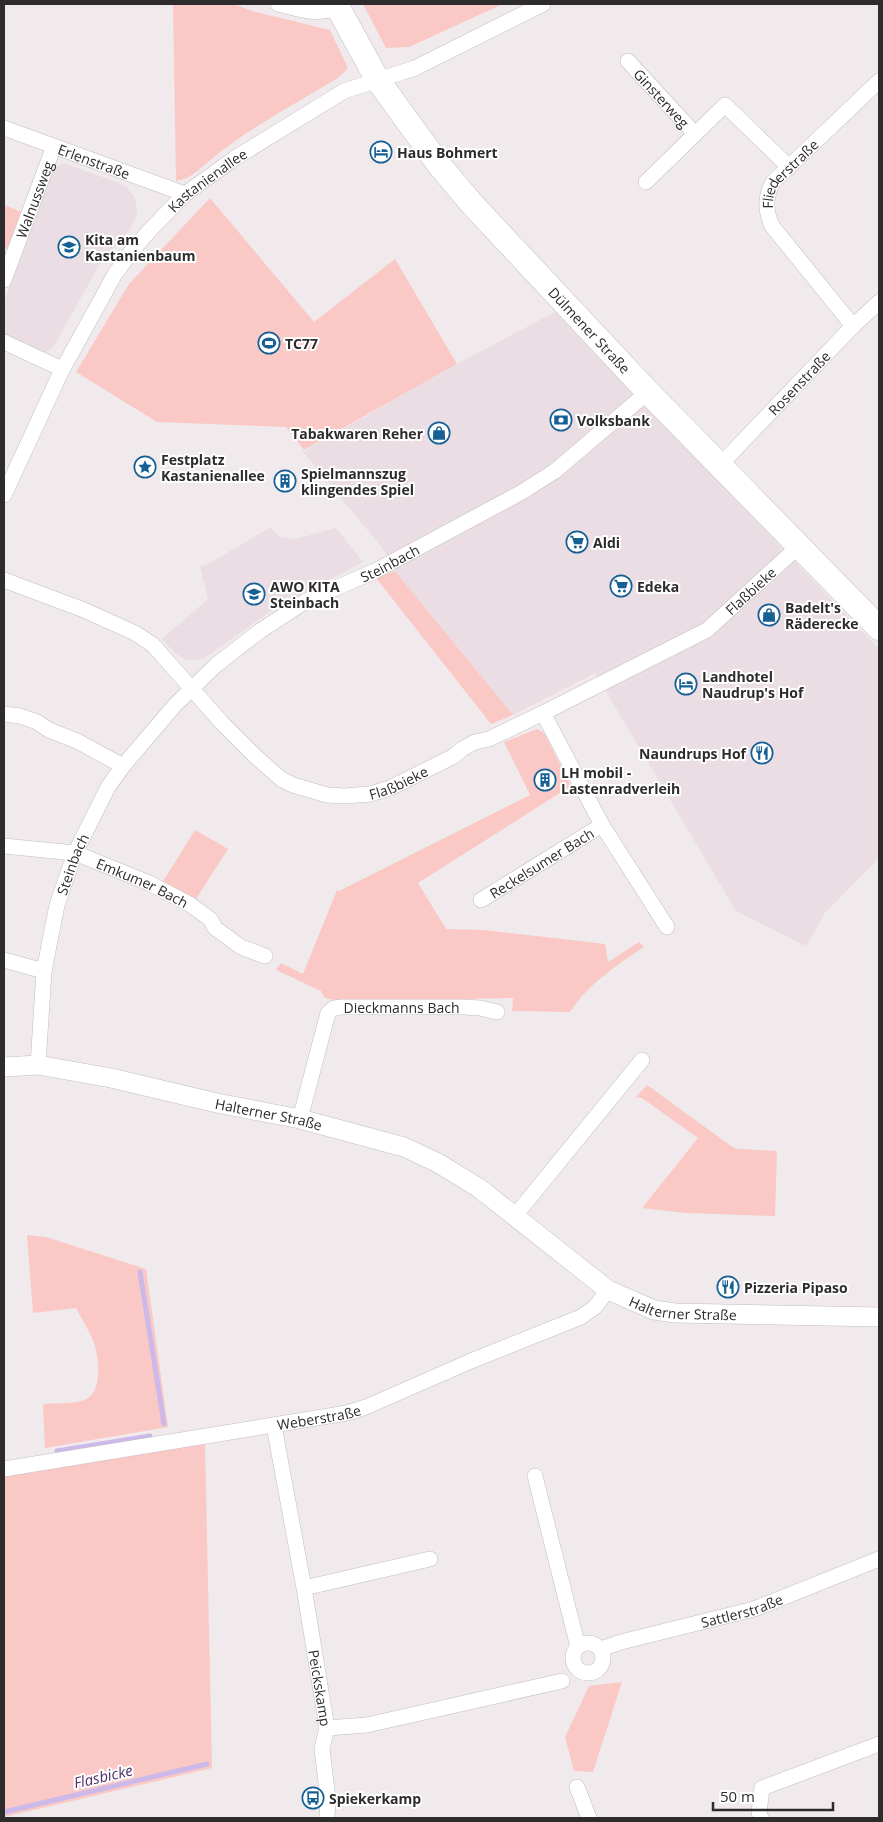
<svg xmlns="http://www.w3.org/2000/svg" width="883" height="1822" font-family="'Open Sans',sans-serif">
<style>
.built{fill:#eadde4}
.green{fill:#fac9c6}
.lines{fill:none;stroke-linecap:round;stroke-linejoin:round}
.stream{stroke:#cdb9e9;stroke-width:5}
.minor-casing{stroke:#c3bdc0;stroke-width:16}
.tertiary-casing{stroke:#c3bdc0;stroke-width:20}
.primary-casing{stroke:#c3bdc0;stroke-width:25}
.minor{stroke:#fff;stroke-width:15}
.tertiary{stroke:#fff;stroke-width:19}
.primary{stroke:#fff;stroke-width:24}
.labels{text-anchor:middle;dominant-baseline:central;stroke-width:4;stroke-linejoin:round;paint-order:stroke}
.street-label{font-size:14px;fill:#2d2b2c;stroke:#fff}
.poi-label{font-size:14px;font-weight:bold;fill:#2d2b2c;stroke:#fff;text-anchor:start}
.water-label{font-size:15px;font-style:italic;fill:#4c316b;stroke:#fff}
</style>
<rect width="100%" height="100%" fill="#f0eaed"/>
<g class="built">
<polygon points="63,163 122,184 128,188 136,200 137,215 131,228 98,267 54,346 46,352 40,353 4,336 4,302 53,168"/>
<polygon points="555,312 879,649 879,858 825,913 806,946 736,911 595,673 513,715 395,571 384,550 303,452 457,364"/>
<polygon points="271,527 275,533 281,537 296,539 336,528 363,562 274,609 204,658 198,660 186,660 175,653 162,639 208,599 200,566 208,564"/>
</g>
<g class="green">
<path d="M173,4H234L252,11L330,30L348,68L338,78C297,103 252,126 214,157C203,166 191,179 176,181Z"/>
<polygon points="363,4 503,4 409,47 386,48"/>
<polygon points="210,198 314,322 395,259 457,364 304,450 286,427 157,422 76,372 129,284"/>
<polygon points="4,205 22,212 8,249 4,248"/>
<polygon points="395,571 513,715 491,724 376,578"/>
<path d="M537,729L544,733L571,786L418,883L446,929L483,930L605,944L608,962L639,942L644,947C616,966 589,983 570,1012L512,1011L513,998L336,1002L335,1000L325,998L321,991L276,970L281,963L303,974L337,890L339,891L530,795L504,742Z"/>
<polygon points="195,830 228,849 194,902 162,883"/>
<polygon points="647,1085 731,1146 737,1149 777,1151 775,1216 686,1213 642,1208 698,1138 642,1098 636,1097"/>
<path d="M27,1235L46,1237L146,1269L168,1427L45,1448L43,1404C55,1403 70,1404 82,1401C103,1395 99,1362 95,1346C91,1333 82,1320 76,1308L33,1313Z"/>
<polygon points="205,1444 212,1768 4,1817 4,1476"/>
<polygon points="622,1682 593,1772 574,1771 565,1737 589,1686"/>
</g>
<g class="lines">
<g class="stream">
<polyline points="140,1272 164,1424"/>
<polyline points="57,1451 150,1436"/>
<polyline points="4,1812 207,1764"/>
</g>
<g class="minor-casing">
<g id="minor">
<path d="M278,4C301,10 314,15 337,8"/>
<path id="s1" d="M628,61L695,134"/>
<path id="s2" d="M4,128L185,194"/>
<polyline points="646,182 725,105 789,167"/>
<path id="s3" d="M4,280L54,146"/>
<path id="s4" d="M853,326L772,226C765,210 765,197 773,182L879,81"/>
<polyline points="4,342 62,369"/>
<path id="s5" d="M720,465L853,326L879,302"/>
<path id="s6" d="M4,495L60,374L115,274L131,252L150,230L185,194L235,158L344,91L415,68L543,4"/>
<path id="s7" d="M4,580L84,610L135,633L153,645L222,723L254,755L281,779L293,785L327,795L344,796L370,794L390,788L454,756L462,749L475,742L489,739L543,713L707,630L799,546"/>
<polyline points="543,713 602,825 667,927"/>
<polyline points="4,714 20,716 37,722 49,730 77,741 123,766"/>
<path id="s8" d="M4,846L75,853L149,883L191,905L210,919L215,928L241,947L265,956"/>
<path id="s9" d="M481,900L602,825"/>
<polyline points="4,960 44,971"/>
<path id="s10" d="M38,1065L44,971L57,905L75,853L108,787L123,766L175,705L216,665L260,631L306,601L375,571L522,492L555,471L648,392"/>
<path id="s11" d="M300,1119L328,1013L334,1008L342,1007H464L480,1008L497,1012"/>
<polyline points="514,1217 642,1060"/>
<path id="s12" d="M274,1426L304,1588L327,1728L322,1749L328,1799L327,1818"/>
<path id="s13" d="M4,1469L347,1413L366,1407L471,1361L581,1317L595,1307L608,1290"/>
<polyline points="535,1476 578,1647"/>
<polyline points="304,1588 430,1559"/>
<circle cx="588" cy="1658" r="15"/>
<path id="s14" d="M601,1649L621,1642L754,1609L879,1559"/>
<polyline points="327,1728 367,1725 562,1681"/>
<polyline points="577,1787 589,1818"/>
<polyline points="761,1818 759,1812 762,1788 879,1744"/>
</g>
</g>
<g class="tertiary-casing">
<g id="tertiary">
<path id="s15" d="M4,1067L38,1065L111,1078L217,1103L300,1119L404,1147L438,1163L479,1188L608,1290L654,1310L675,1313L879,1317"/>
</g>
</g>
<g class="primary-casing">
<g id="primary">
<path id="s16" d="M336,4L377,79L440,166L472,204L648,392L879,628"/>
</g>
</g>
<use href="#minor" class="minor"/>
<use href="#tertiary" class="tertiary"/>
<use href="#primary" class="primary"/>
</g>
<defs>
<g id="hotel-ring" transform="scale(1.125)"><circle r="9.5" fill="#fff" stroke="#176094" stroke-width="1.5"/><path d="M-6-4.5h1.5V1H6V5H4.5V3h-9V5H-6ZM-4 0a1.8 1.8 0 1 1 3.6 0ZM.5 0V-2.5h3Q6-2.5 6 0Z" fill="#176094"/></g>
<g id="school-ring" transform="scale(1.125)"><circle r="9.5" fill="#fff" stroke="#176094" stroke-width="1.5"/><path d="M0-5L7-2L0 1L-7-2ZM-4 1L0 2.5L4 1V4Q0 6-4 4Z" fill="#176094"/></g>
<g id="stadium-ring" transform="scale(1.125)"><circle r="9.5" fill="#fff" stroke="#176094" stroke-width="1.5"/><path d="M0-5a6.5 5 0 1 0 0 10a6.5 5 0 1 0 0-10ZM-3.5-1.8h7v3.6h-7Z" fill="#176094"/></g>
<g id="bank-ring" transform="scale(1.125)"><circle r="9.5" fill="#fff" stroke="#176094" stroke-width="1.5"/><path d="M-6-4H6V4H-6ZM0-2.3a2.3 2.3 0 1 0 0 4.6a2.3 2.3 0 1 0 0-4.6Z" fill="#176094"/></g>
<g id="shop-ring" transform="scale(1.125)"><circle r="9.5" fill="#fff" stroke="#176094" stroke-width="1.5"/><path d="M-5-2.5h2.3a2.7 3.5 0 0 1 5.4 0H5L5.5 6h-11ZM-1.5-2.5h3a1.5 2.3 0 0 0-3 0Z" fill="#176094"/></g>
<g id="sight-ring" transform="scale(1.125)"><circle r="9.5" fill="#fff" stroke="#176094" stroke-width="1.5"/><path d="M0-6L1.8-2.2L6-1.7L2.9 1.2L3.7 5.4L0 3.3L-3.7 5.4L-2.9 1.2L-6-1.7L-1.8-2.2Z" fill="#176094"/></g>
<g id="building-ring" transform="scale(1.125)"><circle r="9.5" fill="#fff" stroke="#176094" stroke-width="1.5"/><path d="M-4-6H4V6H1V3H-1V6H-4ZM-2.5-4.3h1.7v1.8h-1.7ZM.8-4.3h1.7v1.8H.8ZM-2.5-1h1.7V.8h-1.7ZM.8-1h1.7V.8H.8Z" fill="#176094"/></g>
<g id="supermarket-ring" transform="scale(1.125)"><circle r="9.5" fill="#fff" stroke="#176094" stroke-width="1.5"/><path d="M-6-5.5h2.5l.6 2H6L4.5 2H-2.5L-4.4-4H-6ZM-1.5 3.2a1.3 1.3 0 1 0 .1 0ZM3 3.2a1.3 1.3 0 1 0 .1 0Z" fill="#176094"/></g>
<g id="restaurant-ring" transform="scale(1.125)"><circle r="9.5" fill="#fff" stroke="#176094" stroke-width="1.5"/><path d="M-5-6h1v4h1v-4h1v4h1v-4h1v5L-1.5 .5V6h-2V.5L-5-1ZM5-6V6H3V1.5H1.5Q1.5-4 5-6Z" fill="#176094"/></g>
<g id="bus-ring" transform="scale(1.125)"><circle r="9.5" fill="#fff" stroke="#176094" stroke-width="1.5"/><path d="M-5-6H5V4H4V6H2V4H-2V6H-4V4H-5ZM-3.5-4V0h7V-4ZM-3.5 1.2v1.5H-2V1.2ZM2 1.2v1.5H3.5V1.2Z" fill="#176094"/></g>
</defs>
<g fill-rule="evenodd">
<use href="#hotel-ring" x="381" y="152"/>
<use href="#school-ring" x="69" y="247"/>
<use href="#stadium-ring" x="269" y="343"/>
<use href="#bank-ring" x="561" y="420"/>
<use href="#shop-ring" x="439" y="433"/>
<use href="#sight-ring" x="145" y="467"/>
<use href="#building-ring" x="285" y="481"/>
<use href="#supermarket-ring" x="577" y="542"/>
<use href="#supermarket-ring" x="621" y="586"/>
<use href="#school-ring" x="254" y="594"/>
<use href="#shop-ring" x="769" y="615"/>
<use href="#hotel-ring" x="686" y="684"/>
<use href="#restaurant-ring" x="762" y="753"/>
<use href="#building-ring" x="545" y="780"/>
<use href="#restaurant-ring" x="728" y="1287"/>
<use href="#bus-ring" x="313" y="1798"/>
</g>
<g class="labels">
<g class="street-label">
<text stroke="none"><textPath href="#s1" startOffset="50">Ginsterweg</textPath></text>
<text stroke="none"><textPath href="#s2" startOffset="96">Erlenstraße</textPath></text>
<text stroke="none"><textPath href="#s4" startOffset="190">Fliederstraße</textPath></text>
<text stroke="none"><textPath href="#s6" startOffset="380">Kastanienallee</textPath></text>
<text stroke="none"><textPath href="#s3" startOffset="86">Walnussweg</textPath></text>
<text stroke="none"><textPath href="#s16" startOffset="415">Dülmener Straße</textPath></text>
<text stroke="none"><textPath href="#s5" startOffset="114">Rosenstraße</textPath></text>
<text stroke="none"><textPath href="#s10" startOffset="656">Steinbach</textPath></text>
<text stroke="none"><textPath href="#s7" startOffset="875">Flaßbieke</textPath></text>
<text stroke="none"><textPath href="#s7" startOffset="471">Flaßbieke</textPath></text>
<text stroke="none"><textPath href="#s9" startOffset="71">Reckelsumer Bach</textPath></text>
<text stroke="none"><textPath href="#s10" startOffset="205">Steinbach</textPath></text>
<text stroke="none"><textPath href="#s8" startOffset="145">Emkumer Bach</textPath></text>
<text stroke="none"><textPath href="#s11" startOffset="185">Dieckmanns Bach</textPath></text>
<text stroke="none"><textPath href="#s15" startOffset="270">Halterner Straße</textPath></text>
<text stroke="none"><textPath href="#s15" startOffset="738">Halterner Straße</textPath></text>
<text stroke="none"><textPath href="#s13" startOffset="319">Weberstraße</textPath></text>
<text stroke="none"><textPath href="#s14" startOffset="146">Sattlerstraße</textPath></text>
<text stroke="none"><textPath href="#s12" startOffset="266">Peickskamp</textPath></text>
</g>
<g class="poi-label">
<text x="397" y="152">Haus Bohmert</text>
<text x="85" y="239">Kita am<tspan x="85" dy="16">Kastanienbaum</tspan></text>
<text x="285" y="343">TC77</text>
<text x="577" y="420">Volksbank</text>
<text x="423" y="433" text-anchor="end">Tabakwaren Reher</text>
<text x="161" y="459">Festplatz<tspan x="161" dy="16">Kastanienallee</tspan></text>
<text x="301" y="473">Spielmannszug<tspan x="301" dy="16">klingendes Spiel</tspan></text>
<text x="593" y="542">Aldi</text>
<text x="270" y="586">AWO KITA<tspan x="270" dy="16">Steinbach</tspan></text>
<text x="637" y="586">Edeka</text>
<text x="785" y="607">Badelt's<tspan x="785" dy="16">Räderecke</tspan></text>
<text x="702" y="676">Landhotel<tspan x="702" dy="16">Naudrup's Hof</tspan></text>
<text x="746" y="753" text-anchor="end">Naundrups Hof</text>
<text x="561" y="772">LH mobil -<tspan x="561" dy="16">Lastenradverleih</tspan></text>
<text x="744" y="1287">Pizzeria Pipaso</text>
<text x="329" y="1798">Spiekerkamp</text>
</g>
<g class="water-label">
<text transform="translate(103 1776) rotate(-13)">Flasbicke</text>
</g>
</g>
<rect width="883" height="1822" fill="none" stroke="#2d2b2c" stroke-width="10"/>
<path d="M713 1802v8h120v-8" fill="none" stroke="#2d2b2c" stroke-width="2.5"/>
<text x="720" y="1802" font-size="15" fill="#2d2b2c" stroke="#ffffff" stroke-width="4" paint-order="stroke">50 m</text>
</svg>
